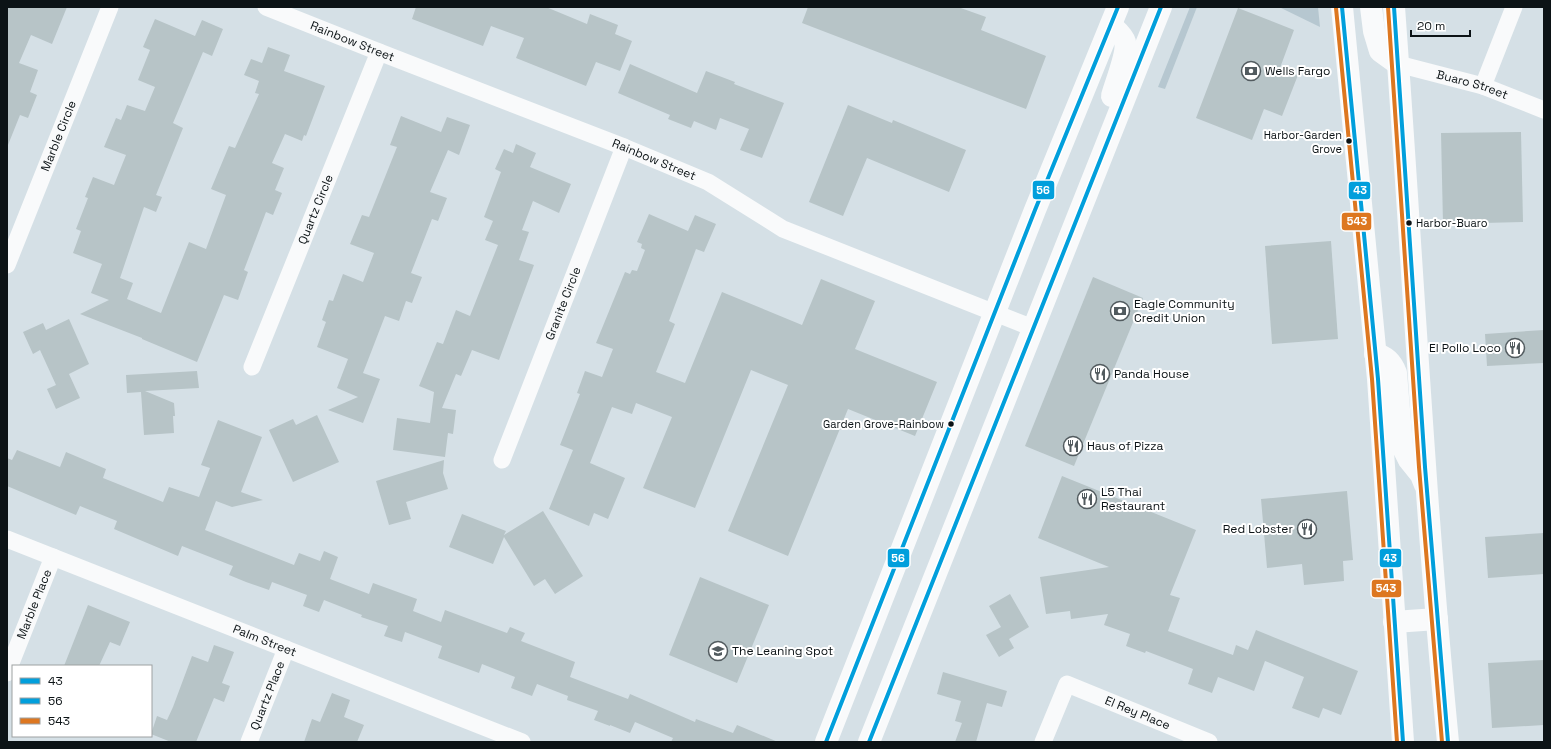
<svg xmlns="http://www.w3.org/2000/svg" width="1551" height="749" font-family="'Space Grotesk',sans-serif">
<style>
.green{fill:#b6c7d0}
.building{fill:#b7c4c7}
.lines{fill:none;stroke-linecap:round;stroke-linejoin:round}
.minor{stroke:#f9fafb;stroke-width:17}
.primary{stroke:#f9fafb;stroke-width:22}
.bus-1-casing{stroke:#fff;stroke-width:7}
.bus-2-casing{stroke:#fff;stroke-width:7}
.bus-3-casing{stroke:#fff;stroke-width:7}
.bus-1{stroke:#019fdc;stroke-width:4}
.bus-2{stroke:#019fdc;stroke-width:4}
.bus-3{stroke:#dd7720;stroke-width:4}
.bus-dot{fill:#0c1316;stroke:#fff;stroke-width:1.5}
.labels{text-anchor:middle;dominant-baseline:central;stroke-width:4;stroke-linejoin:round;paint-order:stroke}
.bus-label{font-size:11px;fill:#0c1316;stroke:#fff;text-anchor:end}
.street-label{font-size:12px;fill:#0c1316;stroke:#fff}
.poi-label{font-size:12px;fill:#0c1316;stroke:#fff;text-anchor:start}
.line-badge{stroke:#fff;stroke-width:1.5}
.badge-label{font-size:11px;text-anchor:middle;font-weight:bold;fill:#fff}
</style>
<rect width="100%" height="100%" fill="#d5e0e6"/>
<g class="green">
<polygon points="1190,7 1197,7 1165,89 1158,87"/>
<polygon points="1279,7 1318,7 1320,27"/>
</g>
<g class="building">
<polygon points="7,7 67,7 52,44 31,35 19,63 38,70 30,92 37,95 28,118 20,115 8,145 7,145"/>
<polygon points="416,7 546,7 587,24 590,14 618,25 615,34 632,41 620,71 596,62 586,86 516,58 524,38 491,26 483,46 412,19"/>
<polygon points="808,7 958,7 986,17 981,30 1046,56 1026,109 802,23"/>
<polygon points="1238,8 1294,30 1280,68 1298,75 1282,116 1264,109 1252,140 1196,118"/>
<polygon points="155,19 195,36 202,20 223,29 212,56 203,52 173,123 183,128 156,195 162,197 156,212 144,207 120,278 133,283 127,299 161,313 189,242 206,249 226,195 211,189 229,146 235,148 259,94 255,93 259,81 244,75 251,59 262,63 268,47 290,55 284,71 325,86 306,136 304,135 302,141 285,134 272,163 284,168 275,190 282,193 273,215 266,212 244,270 248,272 238,300 224,295 197,362 142,339 142,338 80,314 109,300 91,293 102,264 73,253 81,231 76,229 88,198 85,197 93,177 114,185 126,155 104,147 116,118 121,120 127,105 145,111 155,87 138,80 150,50 143,47"/>
<polygon points="630,64 697,93 706,71 735,82 734,84 784,103 762,158 740,150 749,129 720,118 716,130 694,121 691,128 668,119 670,115 618,93"/>
<polygon points="848,105 892,123 893,120 966,150 949,192 867,158 843,216 809,202"/>
<polygon points="401,116 441,132 447,117 470,125 459,155 448,150 430,192 447,198 438,221 432,219 411,273 422,277 412,303 406,301 399,321 385,316 363,373 380,379 363,423 328,410 358,397 337,388 348,359 317,347 326,322 322,320 329,300 333,301 343,274 363,282 374,253 350,244 362,215 369,217 397,147 390,145"/>
<polygon points="1521,132 1523,222 1443,224 1441,133"/>
<polygon points="516,144 536,153 530,167 571,184 559,213 533,201 522,230 529,232 519,260 534,265 499,360 472,350 461,376 456,374 442,408 456,410 453,434 448,433 445,457 393,450 397,418 430,423 434,392 419,386 437,342 443,344 456,310 470,316 498,245 485,240 493,221 484,217 501,172 495,169 504,149 513,153"/>
<polygon points="649,214 688,231 695,215 716,224 704,252 696,249 669,321 675,324 656,372 685,383 722,292 802,325 821,279 875,301 855,349 937,382 915,436 848,409 788,556 728,531 788,385 751,370 695,508 643,488 672,417 636,403 632,414 612,407 590,463 625,478 608,519 594,513 589,526 549,509 573,450 560,445 580,394 577,393 585,371 602,377 613,349 596,343 625,272 630,274 632,270 637,271 645,250 641,248 642,244 637,242"/>
<polygon points="1331,241 1338,339 1272,344 1265,246"/>
<polygon points="1093,277 1143,298 1074,466 1025,446"/>
<polygon points="69,319 89,364 69,374 80,398 56,409 47,389 56,385 40,350 33,354 23,332 43,323 46,330"/>
<polygon points="1544,330 1544,363 1487,366 1485,334"/>
<polygon points="197,371 199,388 145,391 174,403 175,416 173,416 174,433 144,435 141,392 127,393 126,375"/>
<polygon points="317,415 339,462 293,482 269,430 293,419 296,425"/>
<polygon points="218,420 262,437 241,492 263,500 232,507 216,501 205,530 294,565 299,553 320,561 324,551 338,557 330,579 369,594 373,583 417,599 413,611 441,622 445,610 507,633 510,627 525,633 521,641 575,662 570,677 628,699 630,694 695,722 696,719 733,733 737,725 778,742 671,742 673,738 635,722 630,733 610,725 610,726 594,720 598,711 567,700 568,696 537,684 532,696 511,688 515,677 482,664 479,673 438,658 442,646 405,632 402,642 384,636 388,626 361,617 362,615 324,600 319,612 303,606 307,595 272,582 269,590 246,582 229,575 233,566 182,546 178,556 114,529 117,521 80,506 76,515 7,486 7,458 12,460 17,450 60,467 66,452 106,469 103,478 163,502 169,487 199,497 210,468 201,465"/>
<polygon points="444,460 443,473 448,489 406,502 411,519 389,525 376,481"/>
<polygon points="1062,476 1196,530 1170,595 1180,598 1168,631 1233,655 1236,645 1248,650 1256,630 1358,671 1341,715 1323,708 1319,718 1292,708 1304,677 1265,661 1254,691 1218,677 1212,693 1188,684 1193,669 1146,651 1145,653 1126,646 1130,634 1104,625 1108,614 1071,619 1070,611 1046,614 1040,577 1109,567 1038,538"/>
<polygon points="1347,491 1353,560 1343,561 1344,581 1304,585 1302,564 1267,568 1261,499"/>
<polygon points="543,511 583,576 555,594 545,579 534,586 504,537 493,564 449,547 462,514 506,531 504,535"/>
<polygon points="1544,533 1544,574 1488,578 1485,537"/>
<polygon points="700,577 769,605 737,683 669,655"/>
<polygon points="1010,594 1029,627 1009,639 1014,648 999,657 986,635 1001,627 989,606"/>
<polygon points="88,605 130,622 120,646 110,642 99,666 64,666"/>
<polygon points="214,645 234,652 222,683 230,686 224,702 214,698 196,742 171,742 151,734 157,716 167,720 173,707 192,656 208,662"/>
<polygon points="1544,660 1544,725 1492,728 1488,663"/>
<polygon points="943,672 1007,691 1002,707 987,703 976,742 955,742 962,723 955,721 961,701 937,694"/>
<polygon points="332,693 350,700 344,717 364,725 357,742 304,742 312,719 320,722"/>
</g>
<g class="lines">
<g class="minor">
<path id="s1" d="M266,7L379,52L624,147L708,182L783,229L1033,328"/>
<path id="s2" d="M1398,64L1483,86L1544,110"/>
<polyline points="1483,86 1514,7"/>
<path id="s3" d="M7,265L110,7"/>
<path id="s4" d="M252,367L379,52"/>
<path id="s5" d="M502,460L624,147"/>
<path id="s6" d="M7,539L522,742"/>
<path id="s7" d="M7,673L53,557"/>
<path id="s8" d="M249,742L286,649"/>
<path id="s9" d="M1043,742L1067,684L1209,742"/>
</g>
<g class="primary">
<polyline points="1342,7 1378,379 1403,742"/>
<polyline points="1371,7 1374,31 1380,51 1398,64"/>
<path d="M1394,7C1412,252 1424,498 1448,742"/>
<path d="M1111,25C1116,30 1123,35 1125,42C1128,53 1115,84 1112,96"/>
<path d="M1375,354C1386,356 1392,362 1396,373L1402,446L1409,460L1421,475L1425,485"/>
<polyline points="1394,622 1437,619"/>
<polyline points="826,742 1035,210 1118,7"/>
<polyline points="869,742 1161,7"/>
</g>
<g class="bus-1-casing">
<g id="bus-1">
<polyline points="1342,7 1378,379 1403,742"/>
<polyline points="1394,7 1425,467 1448,742"/>
</g>
</g>
<g class="bus-2-casing">
<g id="bus-2">
<polyline points="826,742 1035,210 1118,7"/>
<polyline points="869,742 1161,7"/>
</g>
</g>
<g class="bus-3-casing">
<g id="bus-3">
<polyline points="1388,7 1419,467 1442,742"/>
<polyline points="1336,8 1372,379 1397,742"/>
</g>
</g>
<use href="#bus-1" class="bus-1"/>
<use href="#bus-2" class="bus-2"/>
<use href="#bus-3" class="bus-3"/>
</g>
<defs>
<g id="bank-ring" transform="scale(1)"><circle r="9.5" fill="#fff" stroke="#525b5f" stroke-width="1.5"/><path d="M-6-4H6V4H-6ZM0-2.3a2.3 2.3 0 1 0 0 4.6a2.3 2.3 0 1 0 0-4.6Z" fill="#525b5f"/></g>
<g id="restaurant-ring" transform="scale(1)"><circle r="9.5" fill="#fff" stroke="#525b5f" stroke-width="1.5"/><path d="M-5-6h1v4h1v-4h1v4h1v-4h1v5L-1.5 .5V6h-2V.5L-5-1ZM5-6V6H3V1.5H1.5Q1.5-4 5-6Z" fill="#525b5f"/></g>
<g id="school-ring" transform="scale(1)"><circle r="9.5" fill="#fff" stroke="#525b5f" stroke-width="1.5"/><path d="M0-5L7-2L0 1L-7-2ZM-4 1L0 2.5L4 1V4Q0 6-4 4Z" fill="#525b5f"/></g>
</defs>
<g fill-rule="evenodd">
<use href="#bank-ring" x="1251" y="71"/>
<use href="#bank-ring" x="1120" y="311"/>
<use href="#restaurant-ring" x="1515" y="348"/>
<use href="#restaurant-ring" x="1100" y="374"/>
<use href="#restaurant-ring" x="1073" y="446"/>
<use href="#restaurant-ring" x="1087" y="499"/>
<use href="#restaurant-ring" x="1307" y="529"/>
<use href="#school-ring" x="718" y="651"/>
</g>
<g class="bus-dot">
<circle cx="1349" cy="141" r="3.5"/>
<circle cx="1409" cy="223" r="3.5"/>
<circle cx="951" cy="424" r="3.5"/>
</g>
<g class="labels">
<g class="bus-label">
<text x="1342" y="135">Harbor-Garden<tspan x="1342" dy="14">Grove</tspan></text>
<text x="1416" y="223" text-anchor="start">Harbor-Buaro</text>
<text x="944" y="424">Garden Grove-Rainbow</text>
</g>
<g class="street-label">
<text stroke="none"><textPath href="#s1" startOffset="93">Rainbow Street</textPath></text>
<text stroke="none"><textPath href="#s2" startOffset="77">Buaro Street</textPath></text>
<text stroke="none"><textPath href="#s3" startOffset="139">Marble Circle</textPath></text>
<text stroke="none"><textPath href="#s1" startOffset="417">Rainbow Street</textPath></text>
<text stroke="none"><textPath href="#s4" startOffset="170">Quartz Circle</textPath></text>
<text stroke="none"><textPath href="#s5" startOffset="168">Granite Circle</textPath></text>
<text stroke="none"><textPath href="#s7" startOffset="74">Marble Place</textPath></text>
<text stroke="none"><textPath href="#s6" startOffset="277">Palm Street</textPath></text>
<text stroke="none"><textPath href="#s8" startOffset="50">Quartz Place</textPath></text>
<text stroke="none"><textPath href="#s9" startOffset="139">El Rey Place</textPath></text>
</g>
<g class="poi-label">
<text x="1265" y="71">Wells Fargo</text>
<text x="1134" y="304">Eagle Community<tspan x="1134" dy="14">Credit Union</tspan></text>
<text x="1501" y="348" text-anchor="end">El Pollo Loco</text>
<text x="1114" y="374">Panda House</text>
<text x="1087" y="446">Haus of Pizza</text>
<text x="1101" y="492">L5 Thai<tspan x="1101" dy="14">Restaurant</tspan></text>
<text x="1293" y="529" text-anchor="end">Red Lobster</text>
<text x="732" y="651">The Leaning Spot</text>
</g>
</g>
<g class="line-badge">
<rect x="1032" y="180" width="23" height="20" rx="4" fill="#019fdc"/>
<rect x="1348" y="181" width="23" height="19" rx="4" fill="#019fdc"/>
<rect x="1341" y="212" width="31" height="19" rx="4" fill="#dd7720"/>
<rect x="887" y="548" width="23" height="20" rx="4" fill="#019fdc"/>
<rect x="1379" y="548" width="23" height="20" rx="4" fill="#019fdc"/>
<rect x="1371" y="579" width="31" height="19" rx="4" fill="#dd7720"/>
</g>
<g class="badge-label">
<text x="1043" y="194">56</text>
<text x="1360" y="194">43</text>
<text x="1357" y="225">543</text>
<text x="898" y="562">56</text>
<text x="1390" y="562">43</text>
<text x="1386" y="592">543</text>
</g>
<rect width="1551" height="749" fill="none" stroke="#0c1316" stroke-width="16"/>
<rect x="12" y="665" width="140" height="72" fill="#ffffff" stroke="#9ea1a2"/>
<rect x="20" y="678" width="20" height="6" fill="#019fdc" stroke="#9ea1a2"/>
<text x="48" y="685" font-size="12" fill="#0c1316">43</text>
<rect x="20" y="698" width="20" height="6" fill="#019fdc" stroke="#9ea1a2"/>
<text x="48" y="705" font-size="12" fill="#0c1316">56</text>
<rect x="20" y="718" width="20" height="6" fill="#dd7720" stroke="#9ea1a2"/>
<text x="48" y="725" font-size="12" fill="#0c1316">543</text>
<path d="M1411 30v6h59v-6" fill="none" stroke="#0c1316" stroke-width="2"/>
<text x="1417" y="30" font-size="12" fill="#0c1316" stroke="#ffffff" stroke-width="3" paint-order="stroke">20 m</text>
</svg>
